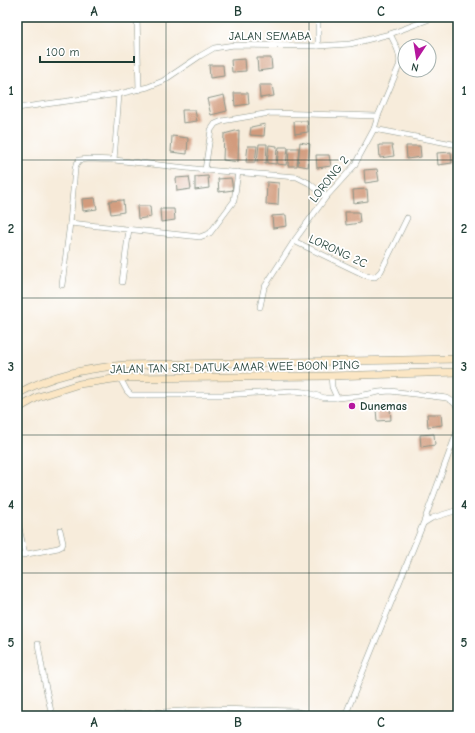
<svg xmlns="http://www.w3.org/2000/svg" width="475" height="733" font-family="'Comic Neue',sans-serif">
<style>
.building{fill:#d29b7d}
.lines{fill:none;stroke-linecap:round;stroke-linejoin:round}
.street-casing{stroke:#8b9488;stroke-width:6}
.secondary-casing{stroke:#8b9488;stroke-width:8}
.street{stroke:#fff;stroke-width:5}
.secondary{stroke:#fbe6c4;stroke-width:7}
.grid{fill:none;stroke:#1f3d34;stroke-width:1;stroke-opacity:0.55}
.poi-dot{fill:#b5179e;stroke:#fff;stroke-width:1.5}
.labels{text-anchor:middle;dominant-baseline:central;stroke-width:3.5;stroke-linejoin:round;paint-order:stroke}
.street-label{font-size:12px;fill:#1f3d34;stroke:#fff}
.poi-label{font-size:12px;font-weight:bold;fill:#1f3d34;stroke:#fff;text-anchor:start}
.neatline{fill:none;stroke:#1f3d34;stroke-width:1.5}
.grid-label{font-size:13px;text-anchor:middle;font-weight:bold;fill:#1f3d34}
</style>
<rect width="100%" height="100%" fill="#fff"/>
<filter id="ink" filterUnits="userSpaceOnUse"><feTurbulence type="fractalNoise" baseFrequency=".025" numOctaves="2"/><feDisplacementMap in="SourceGraphic" scale="8" xChannelSelector="R" yChannelSelector="G"/><feConvolveMatrix kernelMatrix="1 2 1 2 8 2 1 2 1" color-interpolation-filters="sRGB"/></filter>
<filter id="wash" filterUnits="userSpaceOnUse"><feTurbulence type="fractalNoise" baseFrequency=".012" numOctaves="4" result="noise"/><feDisplacementMap in="SourceGraphic" scale="16" xChannelSelector="R" yChannelSelector="G"/><feGaussianBlur stdDeviation="0.9" result="paint"/><feColorMatrix in="noise" values="0 0 0 0 0 0 0 0 0 0 0 0 0 0 0 0 0 1.4 0 .05"/><feComposite in="paint" operator="in"/></filter>
<g filter="url(#wash)">
<rect width="100%" height="100%" fill="#f7ecdb"/>
<g id="blocks">
<g class="building">
<polygon points="257,58 271,58 272,69 258,71"/>
<polygon points="245,59 246,71 232,72 231,60"/>
<polygon points="209,65 223,65 224,76 210,78"/>
<polygon points="259,85 272,85 274,96 260,98"/>
<polygon points="234,93 248,93 249,104 235,106"/>
<polygon points="224,95 227,111 211,115 207,99"/>
<polygon points="182,110 195,110 197,121 183,123"/>
<polygon points="294,121 307,121 308,132 295,134"/>
<polygon points="265,124 264,136 250,135 251,127"/>
<polygon points="239,130 238,162 223,160 224,134"/>
<polygon points="172,136 188,138 187,154 171,152"/>
<polygon points="300,142 310,144 308,167 298,165"/>
<polygon points="259,144 267,144 266,163 257,162"/>
<polygon points="269,145 277,146 276,164 267,163"/>
<polygon points="379,145 392,145 394,156 380,158"/>
<polygon points="248,146 257,146 255,162 246,162"/>
<polygon points="406,146 420,146 421,157 407,159"/>
<polygon points="279,147 288,147 286,165 277,164"/>
<polygon points="289,148 299,148 297,166 288,166"/>
<polygon points="451,152 452,163 438,165 437,153"/>
<polygon points="316,155 329,155 331,166 317,168"/>
<polygon points="377,169 379,181 365,183 364,170"/>
<polygon points="208,176 209,188 195,190 195,177"/>
<polygon points="189,177 191,189 177,191 176,178"/>
<polygon points="231,178 233,190 219,192 218,179"/>
<polygon points="267,182 279,183 278,205 266,204"/>
<polygon points="367,189 368,201 354,203 353,190"/>
<polygon points="95,198 97,209 83,211 82,199"/>
<polygon points="123,200 124,212 111,214 109,201"/>
<polygon points="137,206 150,206 151,217 138,219"/>
<polygon points="160,209 174,209 175,220 161,222"/>
<polygon points="345,212 359,212 360,223 346,225"/>
<polygon points="286,215 287,226 273,228 272,216"/>
<polygon points="390,408 391,420 377,421 376,409"/>
<polygon points="427,414 441,414 442,425 428,427"/>
<polygon points="434,434 435,445 421,447 420,435"/>
</g>
</g>
</g>
<g filter="url(#ink)">
<use href="#blocks" fill-opacity="0" stroke="#8b9488" stroke-width="1"/>
<g class="lines">
<g class="street-casing">
<g id="street">
<polyline points="137,17 139,90"/>
<polyline points="318,46 318,17"/>
<polyline points="17,108 119,94 148,87 163,81 200,56 214,48 234,45 318,46 350,44 390,34 435,17"/>
<polyline points="374,129 458,145"/>
<polyline points="114,160 119,94"/>
<polyline points="205,170 211,130 215,124 222,121 270,113 378,116"/>
<polyline points="70,223 200,237 210,233 234,201 238,172"/>
<polyline points="294,241 367,276 375,277 381,271 407,218"/>
<polyline points="454,241 458,215"/>
<polyline points="122,282 129,229"/>
<polyline points="62,285 70,223 75,169 76,165 79,160 89,159 114,160 205,170 297,177 309,183 326,197"/>
<path d="M260,307L264,288L294,241L326,197L354,166L374,129L378,116L399,66C402,55 395,44 390,34"/>
<polyline points="331,376 332,387 337,398"/>
<polyline points="120,378 127,391 131,395 222,395 294,391 305,392 325,398 337,398 359,396 379,392 390,391 447,398 452,401 458,407"/>
<polyline points="17,519 25,555"/>
<polyline points="424,523 432,518 458,510"/>
<polyline points="17,556 58,548 62,546 63,543 60,530"/>
<polyline points="38,644 44,679 52,716"/>
<polyline points="112,716 130,714 217,709 295,711 310,716"/>
<polyline points="345,716 423,524 458,429"/>
</g>
</g>
<g class="secondary-casing">
<g id="secondary">
<path d="M17,394C53,374 85,369 124,365L458,359"/>
<polyline points="17,409 38,397 79,384 120,378 331,376 458,372"/>
</g>
</g>
<use href="#street" class="street"/>
<use href="#secondary" class="secondary"/>
</g>
</g>
<path class="grid" d="M166,17V716M309,17V716M17,160H458M17,298H458M17,435H458M17,573H458"/>
<circle class="poi-dot" cx="352" cy="406" r="4"/>
<g class="labels">
<g class="street-label">
<text x="270" y="36">JALAN SEMABA</text>
<text transform="translate(329 179) rotate(-52)">LORONG 2</text>
<text transform="translate(338 251) rotate(25)">LORONG 2C</text>
<text transform="translate(235 367) rotate(-1)">JALAN TAN SRI DATUK AMAR WEE BOON PING</text>
</g>
<g class="poi-label">
<text x="360" y="406">Dunemas</text>
</g>
</g>
<rect width="475" height="733" fill="none" stroke="#fff" stroke-width="44"/>
<g transform="translate(417 58) rotate(192)"><circle r="19" fill="#ffffff" stroke="#a5b1ae"/>
<path d="M0-3L7 15L0 10L-7 15Z" fill="#b5179e"/>
<text y="-6" font-size="11" font-weight="bold" text-anchor="middle" fill="#1f3d34">N</text>
</g>
<path d="M40 56v6h94v-6" fill="none" stroke="#1f3d34" stroke-width="2"/>
<text x="46" y="56" font-size="12" fill="#1f3d34" stroke="#ffffff" stroke-width="3" paint-order="stroke">100 m</text>
<rect x="22" y="22" width="431" height="689" class="neatline"/>
<g class="grid-label">
<text x="94" y="16">A</text>
<text x="238" y="16">B</text>
<text x="381" y="16">C</text>
<text x="11" y="95">1</text>
<text x="464" y="95">1</text>
<text x="11" y="233">2</text>
<text x="464" y="233">2</text>
<text x="11" y="371">3</text>
<text x="464" y="371">3</text>
<text x="11" y="509">4</text>
<text x="464" y="509">4</text>
<text x="11" y="647">5</text>
<text x="464" y="647">5</text>
<text x="94" y="727">A</text>
<text x="238" y="727">B</text>
<text x="381" y="727">C</text>
</g>
</svg>
